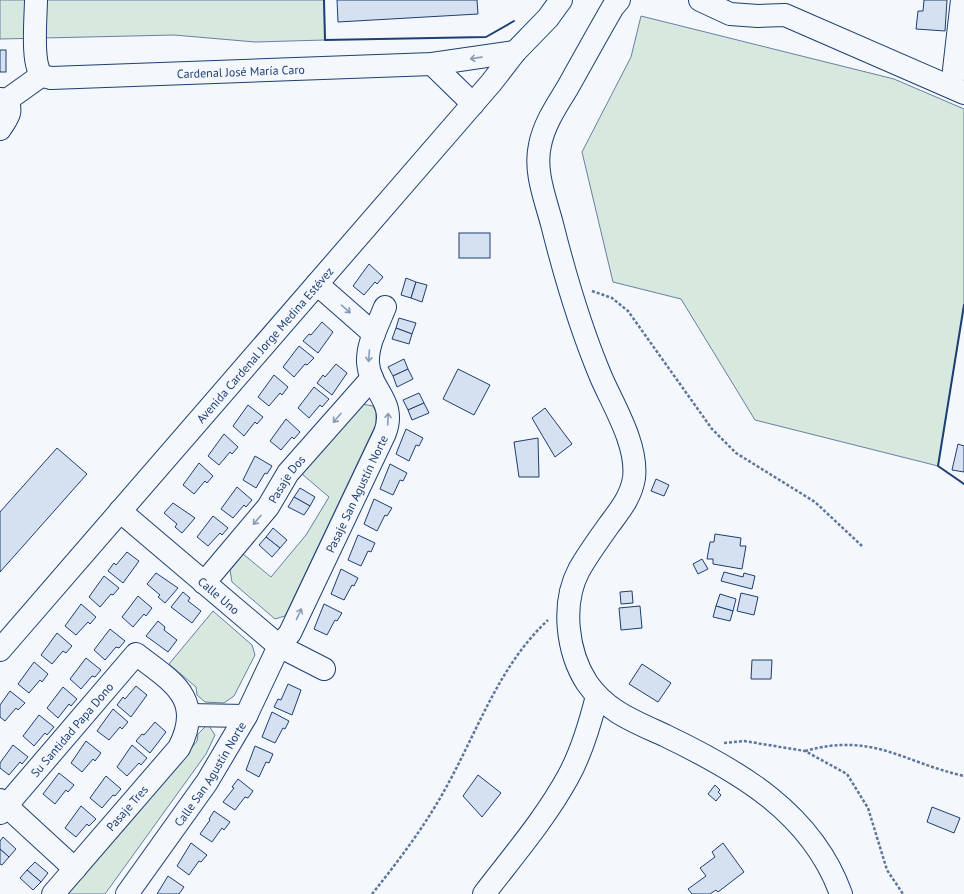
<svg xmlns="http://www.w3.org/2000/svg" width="964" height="894" viewBox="0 0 964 894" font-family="'PT Sans',sans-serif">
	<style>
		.green { fill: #d7e8df; stroke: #687fa3 }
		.building { fill: #d5e0f0; stroke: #1d3f73 }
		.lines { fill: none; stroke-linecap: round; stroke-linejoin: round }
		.minor-casing { stroke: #1d3f73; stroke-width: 24 }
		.path { stroke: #5e769c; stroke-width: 2.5; stroke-dasharray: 3 2; stroke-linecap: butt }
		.minor { stroke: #f4f7fb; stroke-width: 22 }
		.wall { stroke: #1d3f73; stroke-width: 2 }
		.oneway { stroke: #889bb7 }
		.labels { text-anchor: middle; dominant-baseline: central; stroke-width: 3; stroke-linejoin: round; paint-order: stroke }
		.street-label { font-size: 12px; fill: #1d3f73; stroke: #f4f7fb }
	</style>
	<rect width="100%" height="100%" fill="#f4f7fb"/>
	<g class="green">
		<path d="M0,0H324L325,40L255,42L174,35L0,39Z"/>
		<path d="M641,16L894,79L964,109V305L938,466L755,420L681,299L613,282L582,152L631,57Z"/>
		<path d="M362,404L373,406L376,412V424L285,616L275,619L232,582L230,570L243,554L271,577L306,535L329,497L302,474Z"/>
		<path d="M213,611L252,645L255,655L234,696L224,703L205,702L197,695L196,687L169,664Z"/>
		<path d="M206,726H209L215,735L206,754L105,894H67L127,826L197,741L198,734Z"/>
	</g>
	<g class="building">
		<path d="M337,0H477L478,14L338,22Z"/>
		<path d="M924,0H947L945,31L916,29L918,11H923Z"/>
		<rect x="0" y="50" width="6" height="22"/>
		<rect x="459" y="233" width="31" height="25"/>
		<path d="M369,264L383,277L377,284L375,282L364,295L353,286Z"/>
		<path d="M406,278L416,282L411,298L401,295Z"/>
		<path d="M416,282L427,285L422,302L411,298Z"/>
		<path d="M399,318L416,323L412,334L396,328Z"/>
		<path d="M322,322L333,332L318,353L303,341L309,334L311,335Z"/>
		<path d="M396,328L412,334L409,344L392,339Z"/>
		<path d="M299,346L314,358L307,365L305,364L294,377L283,367Z"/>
		<path d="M404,359L408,369L393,376L388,367Z"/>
		<path d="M336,364L347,373L332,395L317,383L323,375L325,377Z"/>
		<path d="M408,369L413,379L397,387L393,376Z"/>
		<path d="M458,369L490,385L474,415L443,399Z"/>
		<path d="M274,375L288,387L282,395L280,393L269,406L258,397Z"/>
		<path d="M314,387L329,399L322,407L320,405L309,418L298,408Z"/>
		<path d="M419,393L424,403L408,410L403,400Z"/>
		<path d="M424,403L429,413L412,420L408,410Z"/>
		<path d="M248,405L263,417L257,424L255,422L244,436L233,426Z"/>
		<path d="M545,408L572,444L555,457L532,418Z"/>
		<path d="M286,419L300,432L294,439L292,437L281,450L270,441Z"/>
		<path d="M406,429L423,438L419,446L416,445L409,461L396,454Z"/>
		<path d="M224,434L238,447L232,454L230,452L219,465L208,456Z"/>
		<path d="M538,438L539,477H519L514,442Z"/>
		<path d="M958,444L964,446V472L952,470Z"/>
		<path d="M57,448L87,474L0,572V512Z"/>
		<path d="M255,456L272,466L267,474L265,473L256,488L243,480Z"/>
		<path d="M199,463L213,476L207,483L205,481L194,494L183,485Z"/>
		<path d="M390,464L407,473L403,481L400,480L393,495L380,489Z"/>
		<path d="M656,479L669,485L664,496L651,491Z"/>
		<path d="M237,487L252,500L246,507L244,505L233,518L221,509Z"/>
		<path d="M300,488L315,497L310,506L294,497Z"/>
		<path d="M294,497L310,506L304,515L288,507Z"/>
		<path d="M374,499L392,508L387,516L385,515L377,531L364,524Z"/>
		<path d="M173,503L195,518L182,533L175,527L177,524L164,513Z"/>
		<path d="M213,516L228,528L222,535L220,533L208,546L197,537Z"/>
		<path d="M273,528L287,540L280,548L266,537Z"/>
		<path d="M715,534L741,538L740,546H746L742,569L713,564V559H707L710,542H714Z"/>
		<path d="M358,535L375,543L371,552L368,551L361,566L348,560Z"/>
		<path d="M266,537L280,548L272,557L259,545Z"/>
		<path d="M127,552L139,561L123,583L108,571L114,563L116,565Z"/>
		<path d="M702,559L708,569L698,574L693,564Z"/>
		<path d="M341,569L358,578L354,586L352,585L344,600L331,594Z"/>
		<path d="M724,572L743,577L744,573L755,576L752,589L721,581Z"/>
		<path d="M156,573L178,588L165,603L158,597L160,595L147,584Z"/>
		<path d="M104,576L119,588L113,595L111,594L100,607L89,597Z"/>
		<path d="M632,591L633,603L621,604L620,592Z"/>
		<path d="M183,592L190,598L188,601L201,611L192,623L171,607Z"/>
		<path d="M741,593L758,597L754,615L737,611Z"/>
		<path d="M720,594L736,599L733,611L716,606Z"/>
		<path d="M138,596L152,608L146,616L144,614L133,627L122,617Z"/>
		<path d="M81,604L96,617L90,624L88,622L76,635L65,626Z"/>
		<path d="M324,604L342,613L337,621L335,620L327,635L314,629Z"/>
		<path d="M640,606L642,628L621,630L619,608Z"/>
		<path d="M716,606L733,611L730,621L713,617Z"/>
		<path d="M158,621L165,627L164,630L177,640L168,652L146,636Z"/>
		<path d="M110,629L125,641L119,648L116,647L105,660L94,650Z"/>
		<path d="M57,633L72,646L66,653L63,651L52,664L41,655Z"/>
		<path d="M86,658L101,670L95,677L92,676L81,689L70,679Z"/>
		<path d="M752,660H772L771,679H751Z"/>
		<path d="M34,662L48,674L42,682L40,680L29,693L18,684Z"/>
		<path d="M642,664L671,683L658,702L629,684Z"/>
		<path d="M288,684L301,690L292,715L274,707L278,699L281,700Z"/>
		<path d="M136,686L147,695L131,717L117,705L123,697L125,699Z"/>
		<path d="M63,687L77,699L71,706L69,704L58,718L47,708Z"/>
		<path d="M10,691L25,703L18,710L16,708L5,721L0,717V705Z"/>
		<path d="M113,709L128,722L122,729L120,727L109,740L97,731Z"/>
		<path d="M272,712L289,721L285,729L283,728L275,743L262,737Z"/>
		<path d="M39,715L54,727L47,735L45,733L34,746L23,736Z"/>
		<path d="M155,722L166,732L150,753L136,741L142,734L144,735Z"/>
		<path d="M86,741L101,753L95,761L93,759L82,772L71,763Z"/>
		<path d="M13,745L28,757L22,764L20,762L9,775L0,768V763Z"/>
		<path d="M132,745L147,758L141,765L139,763L127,776L117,767Z"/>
		<path d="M255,746L273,754L269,763L266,762L259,777L246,770Z"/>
		<path d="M59,773L74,785L68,792L66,790L55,804L43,794Z"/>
		<path d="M478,775L501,793L482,817L463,796Z"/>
		<path d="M106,776L121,789L115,796L113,795L102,808L90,798Z"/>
		<path d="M238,779L253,791L248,798L245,797L235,810L223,802L234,788L232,787Z"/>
		<path d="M715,785L720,790L718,792L721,795L716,801L708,794Z"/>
		<path d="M81,806L96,819L89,826L87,824L76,837L65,828Z"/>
		<path d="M932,807L960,818L954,833L927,822Z"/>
		<path d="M214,811L230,822L224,830L222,828L212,842L200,834L210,820L209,819Z"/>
		<path d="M3,837L16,849L9,857L0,849V841Z"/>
		<path d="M191,843L207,855L201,862L199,861L189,875L177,866Z"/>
		<path d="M723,843L744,872L718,892L716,890L710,894H692L688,889L706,876L700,868L715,857L712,852Z"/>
		<path d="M0,849L9,857L2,865L0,864Z"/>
		<path d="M35,862L48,873L41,882L27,870Z"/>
		<path d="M27,870L41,882L33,890L20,878Z"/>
		<path d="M168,876L184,887L179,894H157Z"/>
	</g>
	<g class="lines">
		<g class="minor-casing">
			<g id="minor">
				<path id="s1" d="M36,0C36,14 31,67 42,75C44,77 48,77 51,78L432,64L515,52"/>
				<path d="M619,0L613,7C598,33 583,60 568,87C557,105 544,124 540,145C534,171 545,198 552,224C565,276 580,327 601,377C614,407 638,445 634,478C631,497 620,510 609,525C599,539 588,554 579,570C561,604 567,652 587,683C607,712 636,722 666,736C739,771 812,813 841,894"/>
				<path d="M700,0L730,14L758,16L785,15L964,93"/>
				<path d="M432,64L473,104"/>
				<path d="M952,87L962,0"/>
				<path d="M0,99L7,100C13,113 7,118 0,129"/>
				<path d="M7,100L42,75"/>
				<path d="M317,284L374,334"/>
				<path id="s2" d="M120,511L279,646L324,669"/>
				<path id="s3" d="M204,583L268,507L288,473L372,378"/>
				<path id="s4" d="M0,650L491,83L515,52L548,18L561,0"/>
				<path d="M188,715L246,716"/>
				<path d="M0,800L75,869"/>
				<path id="s5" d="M0,813L136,654C171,681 205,698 179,748L53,894"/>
				<path id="s6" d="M127,894L207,782L246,716L279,646L290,633L385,433C397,401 370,391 368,363C367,344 378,325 385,307"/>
				<path d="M484,894C513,856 545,819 568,777C582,752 590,724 597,696"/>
			</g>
		</g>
		<g class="path">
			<path d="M592,291L612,298L628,311L712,429L736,453L815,502L862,546"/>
			<path d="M724,743L744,741L805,751L847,774L868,808L887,870L903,894"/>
			<path d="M805,751C873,732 902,762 964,776"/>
			<path d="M372,894C400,859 428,822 449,782C480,725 500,665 548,620"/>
		</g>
		<use href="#minor" class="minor"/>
		<g class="wall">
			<path d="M324,0L325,40L486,37L514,21"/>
			<path d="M964,305L938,466L964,484"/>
		</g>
	</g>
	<defs><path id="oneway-shaft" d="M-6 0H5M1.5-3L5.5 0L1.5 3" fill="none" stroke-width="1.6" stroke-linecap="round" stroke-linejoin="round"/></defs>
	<g class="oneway">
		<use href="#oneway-shaft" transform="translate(476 58) rotate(172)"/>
		<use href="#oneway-shaft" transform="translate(346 309) rotate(41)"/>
		<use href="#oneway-shaft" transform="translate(369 356) rotate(94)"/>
		<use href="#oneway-shaft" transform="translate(337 418) rotate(131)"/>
		<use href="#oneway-shaft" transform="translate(388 419) rotate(-87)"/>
		<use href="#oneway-shaft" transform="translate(257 520) rotate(130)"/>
		<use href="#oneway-shaft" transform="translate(299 614) rotate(-65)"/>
	</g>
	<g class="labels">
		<g class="street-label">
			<text stroke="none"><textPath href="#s1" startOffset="276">Cardenal José María Caro</textPath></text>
			<text stroke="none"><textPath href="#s4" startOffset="404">Avenida Cardenal Jorge Medina Estévez</textPath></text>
			<text stroke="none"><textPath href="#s3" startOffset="133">Pasaje Dos</textPath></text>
			<text stroke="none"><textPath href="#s6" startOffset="463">Pasaje San Agustín Norte</textPath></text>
			<text stroke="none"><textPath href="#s2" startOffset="130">Calle Uno</textPath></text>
			<text stroke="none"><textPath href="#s5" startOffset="110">Su Santidad Papa Dono</textPath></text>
			<text stroke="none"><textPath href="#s6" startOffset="146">Calle San Agustín Norte</textPath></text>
			<text transform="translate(127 808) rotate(-49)">Pasaje Tres</text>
		</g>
	</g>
</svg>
